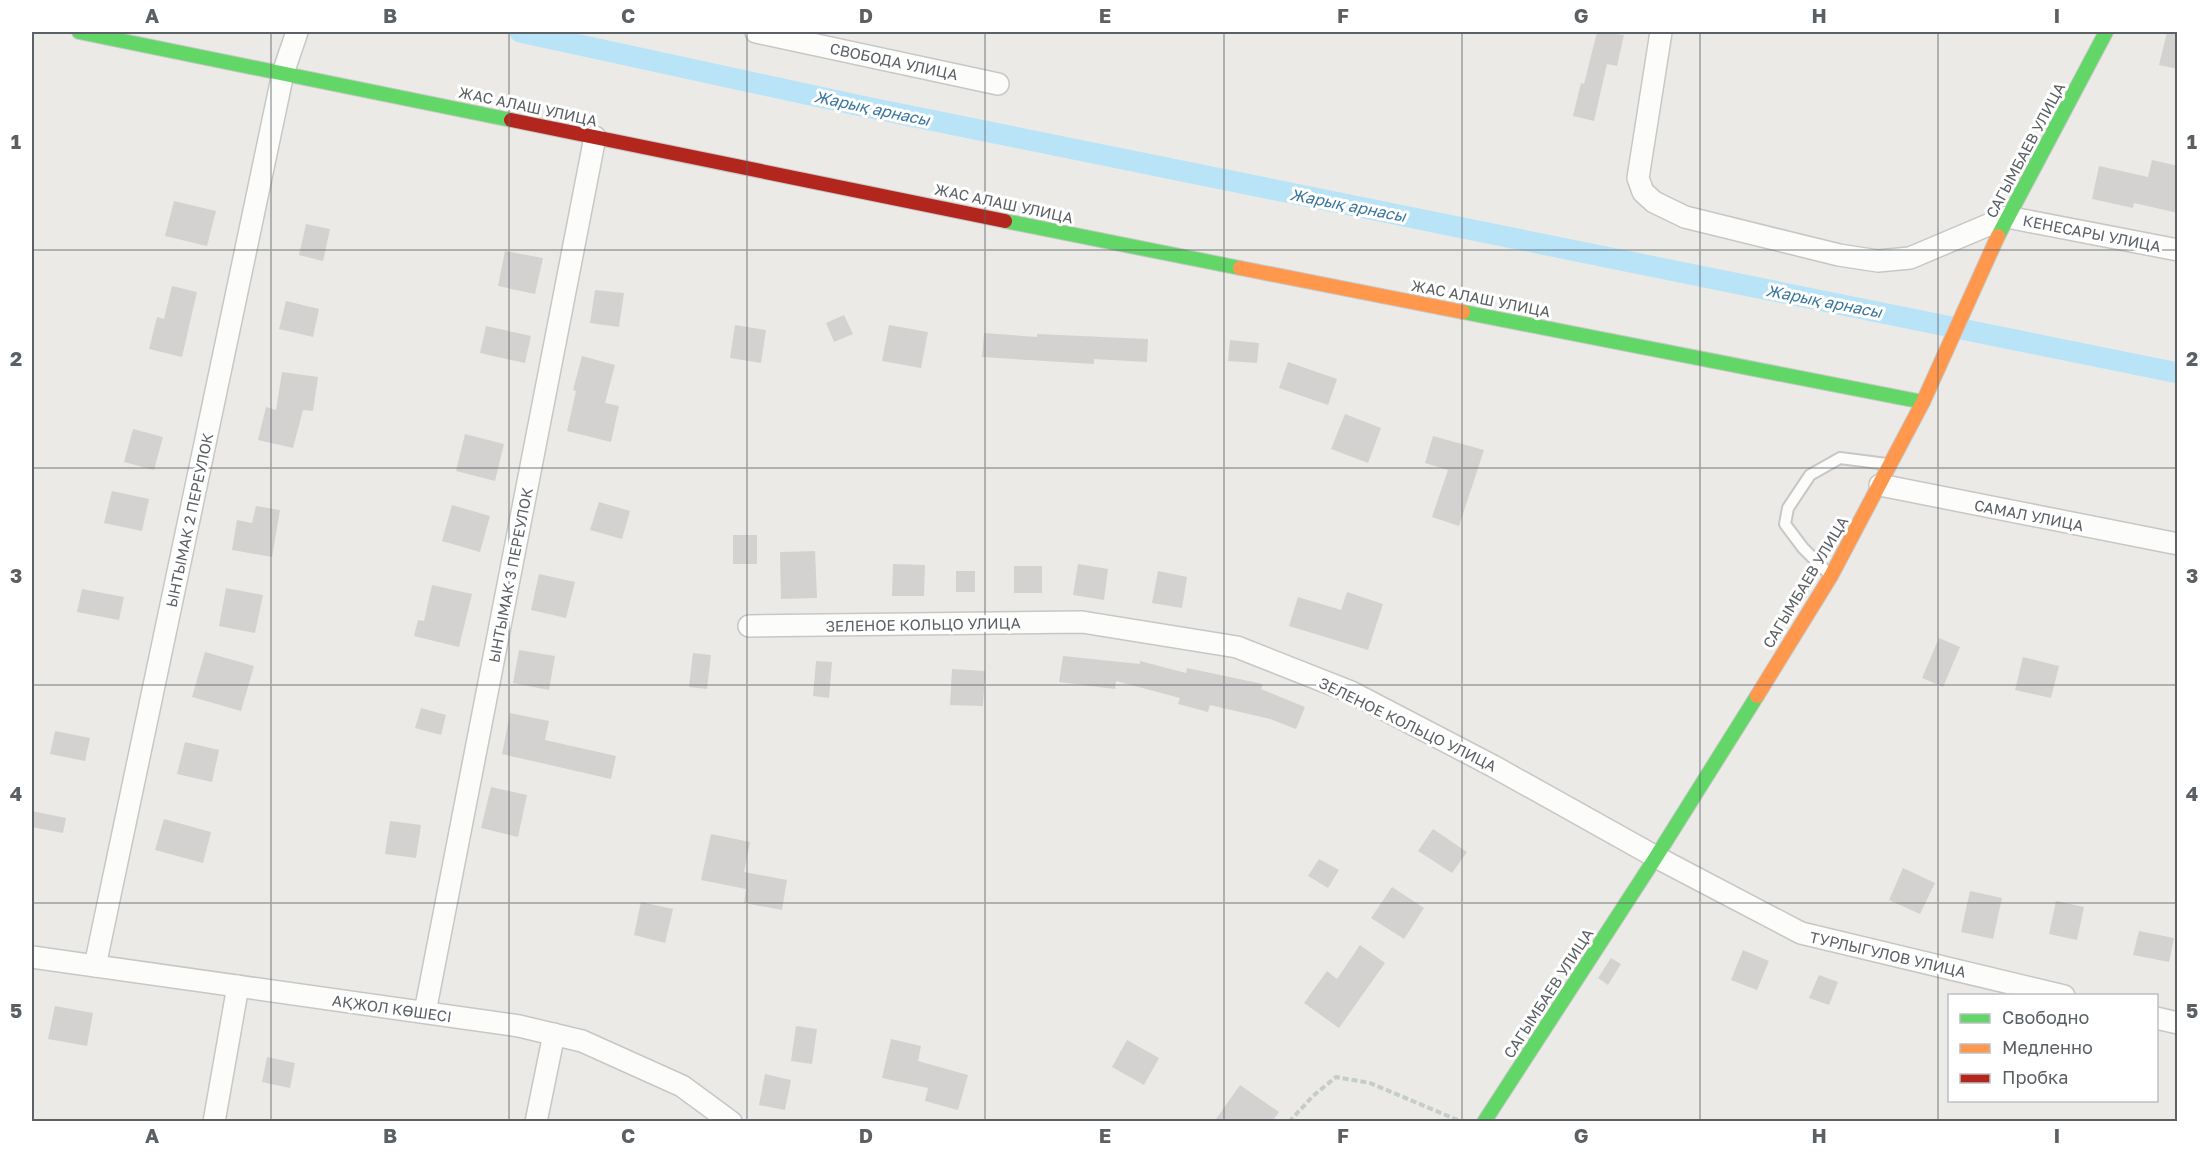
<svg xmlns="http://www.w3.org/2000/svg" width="2209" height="1153" viewBox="0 0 2209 1153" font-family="'Golos Text',sans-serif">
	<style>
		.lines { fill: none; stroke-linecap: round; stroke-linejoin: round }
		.canal { stroke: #b9e4f8; stroke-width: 21 }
		.building { fill: #d3d2d0 }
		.lane-casing { stroke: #c7c7c7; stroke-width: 14 }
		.street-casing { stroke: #c7c7c7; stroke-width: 24 }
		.fast-casing { stroke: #c8c8c8; stroke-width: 16 }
		.slow-casing { stroke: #c8c8c8; stroke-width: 16 }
		.jam-casing { stroke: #c8c8c8; stroke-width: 16 }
		.path { stroke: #c6ccc8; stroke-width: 4; stroke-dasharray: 6 3; stroke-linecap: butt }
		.lane { stroke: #fcfcfb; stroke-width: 10 }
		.street { stroke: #fcfcfb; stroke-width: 21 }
		.fast { stroke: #63d668; stroke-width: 14 }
		.slow { stroke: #ff974d; stroke-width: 14 }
		.jam { stroke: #b3261e; stroke-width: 14 }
		.grid { fill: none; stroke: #5b6064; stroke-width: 1.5; stroke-opacity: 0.55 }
		.labels { text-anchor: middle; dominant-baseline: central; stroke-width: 6; stroke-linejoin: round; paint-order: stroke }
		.street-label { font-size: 15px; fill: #5b6064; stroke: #fff }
		.water-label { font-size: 16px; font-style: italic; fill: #3a77a0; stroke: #fff }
		.neatline { fill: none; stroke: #5b6064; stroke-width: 2 }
		.grid-label { font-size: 20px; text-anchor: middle; font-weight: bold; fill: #5b6064 }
	</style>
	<rect width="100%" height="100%" fill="#ebeae6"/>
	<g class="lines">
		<path class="canal" d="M520,32L866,107L2178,373"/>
	</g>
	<g class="building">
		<path d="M1597,32L1624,35L1617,66L1607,64L1594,121L1573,116L1581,83L1584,84Z"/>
		<path d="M2167,32H2178V69L2159,65Z"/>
		<path d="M2152,160L2178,166V213L2134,203L2133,208L2092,199L2099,166L2148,177Z"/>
		<path d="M174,201L216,211L207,246L165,236Z"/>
		<path d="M306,224L330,229L323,261L299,255Z"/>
		<path d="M505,251L543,258L535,294L498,286Z"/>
		<path d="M172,286L197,292L182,357L149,349L157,317L164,319Z"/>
		<path d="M595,290L624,293L619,327L590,323Z"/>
		<path d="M286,301L319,309L313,337L279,329Z"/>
		<path d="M844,315L853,334L834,342L826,323Z"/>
		<path d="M735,325L766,330L761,363L730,358Z"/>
		<path d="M889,325L928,332L921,368L882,361Z"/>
		<path d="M486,326L531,336L525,363L480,353Z"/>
		<path d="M984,333L1037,337V334L1148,339L1147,362L1094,359V364L982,357Z"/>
		<path d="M1230,340L1259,343L1257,363L1228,361Z"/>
		<path d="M582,356L615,365L605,403L619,406L611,442L567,431L576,391L573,390Z"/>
		<path d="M1288,362L1337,379L1328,405L1279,388Z"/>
		<path d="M282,372L318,377L313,411L303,410L293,448L258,440L266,407L276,410Z"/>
		<path d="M1345,414L1381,428L1368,463L1331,449Z"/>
		<path d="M133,429L163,437L154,470L124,462Z"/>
		<path d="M465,434L504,444L495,481L456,471Z"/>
		<path d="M1433,436L1484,450L1459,526L1432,517L1448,470L1425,463Z"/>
		<path d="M112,491L149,499L142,531L104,523Z"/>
		<path d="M599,502L630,511L622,539L590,530Z"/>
		<path d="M452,505L490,516L480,552L442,541Z"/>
		<path d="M256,506L280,510L272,557L232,550L237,520L252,523Z"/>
		<rect x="733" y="535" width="24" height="29"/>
		<path d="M815,551L817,598L781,599L780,552Z"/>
		<path d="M893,564L925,565L924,596H892Z"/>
		<path d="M1078,564L1108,569L1104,600L1073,595Z"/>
		<rect x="1014" y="566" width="28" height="27"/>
		<rect x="956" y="571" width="19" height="21"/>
		<path d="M1158,571L1187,577L1182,608L1152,603Z"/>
		<path d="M539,574L575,582L566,618L531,610Z"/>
		<path d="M432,585L472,594L459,647L414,636L418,620L424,621Z"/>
		<path d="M226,588L263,595L255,633L219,626Z"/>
		<path d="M82,589L124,597L119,620L77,612Z"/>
		<path d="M1347,592L1383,604L1368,650L1289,626L1298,597L1341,610Z"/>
		<path d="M1939,638L1960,647L1943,687L1922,678Z"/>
		<path d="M519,650L555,656L549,690L513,683Z"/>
		<path d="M205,652L254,666L241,711L192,697Z"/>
		<path d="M693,653L711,655L707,689L689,687Z"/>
		<path d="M1063,656L1140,664V661L1186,673L1187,668L1263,684L1261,689L1305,707L1296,729L1270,719L1210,705L1208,712L1178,704L1180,698L1116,681L1115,689L1059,682Z"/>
		<path d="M2023,657L2059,666L2051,698L2015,690Z"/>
		<path d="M816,661L832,662L829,698L813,696Z"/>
		<path d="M952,669L985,671L983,706L950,705Z"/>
		<path d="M421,708L446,715L441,735L415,728Z"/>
		<path d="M510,713L549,721L545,740L616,756L611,779L502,754Z"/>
		<path d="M55,731L90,738L85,761L50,754Z"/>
		<path d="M185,742L219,750L212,782L177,774Z"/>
		<path d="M491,787L527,795L518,837L481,828Z"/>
		<path d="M32,811L66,818L63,833L32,827Z"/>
		<path d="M164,819L211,832L203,863L155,850Z"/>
		<path d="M390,821L421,825L416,858L385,854Z"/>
		<path d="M1433,829L1467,852L1452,873L1418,851Z"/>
		<path d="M711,834L750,842L744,872L787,880L782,910L744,903L746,889L701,880Z"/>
		<path d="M1319,859L1339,870L1328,888L1308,876Z"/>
		<path d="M1903,868L1935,883L1920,914L1889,900Z"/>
		<path d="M1392,887L1424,908L1404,939L1371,918Z"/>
		<path d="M1970,891L2002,898L1993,939L1961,932Z"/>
		<path d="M2056,901L2084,907L2077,940L2049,934Z"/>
		<path d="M641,902L673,909L665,943L634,935Z"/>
		<path d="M2139,931L2174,938L2169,962L2133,955Z"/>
		<path d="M1360,945L1385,963L1339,1028L1304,1003L1327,971L1337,979Z"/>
		<path d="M1743,950L1769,961L1757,990L1731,980Z"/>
		<path d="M1611,958L1621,964L1608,985L1598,978Z"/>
		<path d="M1819,975L1838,982L1829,1005L1809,998Z"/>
		<path d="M55,1006L93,1013L87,1046L48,1039Z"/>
		<path d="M796,1026L817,1029L812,1064L791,1061Z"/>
		<path d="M891,1039L921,1046L918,1061L968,1075L958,1110L925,1101L928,1088L882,1078Z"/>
		<path d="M1127,1040L1159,1058L1144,1085L1112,1067Z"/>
		<path d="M267,1057L295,1063L290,1088L262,1082Z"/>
		<path d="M765,1074L791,1080L785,1110L759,1105Z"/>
		<path d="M1240,1085L1279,1112L1272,1122H1214Z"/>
	</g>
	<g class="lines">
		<g class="lane-casing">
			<path id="lane" d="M1828,573L1803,548L1785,524L1788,508L1810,475L1840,458L1887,464"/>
		</g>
		<g class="street-casing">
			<g id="street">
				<path d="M756,32L998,84"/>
				<path d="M1661,32L1638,178L1643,192L1654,202L1685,217L1839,255L1878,261L1910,258L2007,217L2178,250"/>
				<path d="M1880,485L2178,544"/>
				<path d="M749,626L1082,622L1237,647L1351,692L1493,766L1656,857L1801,933L2064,996"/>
				<path d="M32,957L519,1026L582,1041L682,1086L731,1122"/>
				<path d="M95,966L283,73L297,32"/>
				<path d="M425,1012L595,137"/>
				<path d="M2156,1018L2178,1023"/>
				<path d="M214,1122L238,986"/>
				<path d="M536,1122L554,1034"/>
			</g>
		</g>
		<g class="fast-casing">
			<g id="fast">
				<path d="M79,32L511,120"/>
				<path d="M1005,221L1240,268"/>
				<path d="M1998,236L2106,32"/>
				<path d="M1463,312L1923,402"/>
				<path d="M1484,1122L1656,857L1757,696"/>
			</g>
		</g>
		<g class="slow-casing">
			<g id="slow">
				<path d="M1240,268L1463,312"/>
				<path d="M1757,696L1831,576L1923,402L1998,236"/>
			</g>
		</g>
		<g class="jam-casing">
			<path id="jam" d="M511,120L1005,221"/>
		</g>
		<path class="path" d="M1289,1122L1313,1096L1336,1077L1370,1083L1460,1121"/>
		<use href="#lane" class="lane"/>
		<use href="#street" class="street"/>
		<use href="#fast" class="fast"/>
		<use href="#slow" class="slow"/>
		<use href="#jam" class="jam"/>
	</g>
	<path class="grid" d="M271,32V1122M509,32V1122M747,32V1122M985,32V1122M1224,32V1122M1462,32V1122M1700,32V1122M1938,32V1122M32,250H2178M32,468H2178M32,685H2178M32,903H2178"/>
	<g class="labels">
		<g class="street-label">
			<text transform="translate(894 61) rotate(12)">СВОБОДА УЛИЦА</text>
			<text transform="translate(528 106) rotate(12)">ЖАС АЛАШ УЛИЦА</text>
			<text transform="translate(2025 150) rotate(-62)">САГЫМБАЕВ УЛИЦА</text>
			<text transform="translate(1004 203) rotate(12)">ЖАС АЛАШ УЛИЦА</text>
			<text transform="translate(2092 233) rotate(11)">КЕНЕСАРЫ УЛИЦА</text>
			<text transform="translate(1481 298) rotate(11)">ЖАС АЛАШ УЛИЦА</text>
			<text transform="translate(2029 515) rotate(11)">САМАЛ УЛИЦА</text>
			<text transform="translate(189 520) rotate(-78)">ЫНТЫМАК 2 ПЕРЕУЛОК</text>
			<text transform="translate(510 575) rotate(-79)">ЫНТЫМАК 3 ПЕРЕУЛОК</text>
			<text transform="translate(1805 582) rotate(-59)">САГЫМБАЕВ УЛИЦА</text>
			<text transform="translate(923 624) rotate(-1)">ЗЕЛЕНОЕ КОЛЬЦО УЛИЦА</text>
			<text transform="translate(1408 724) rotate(26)">ЗЕЛЕНОЕ КОЛЬЦО УЛИЦА</text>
			<text transform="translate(1888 954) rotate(13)">ТУРЛЫГУЛОВ УЛИЦА</text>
			<text transform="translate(1548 993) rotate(-57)">САГЫМБАЕВ УЛИЦА</text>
			<text transform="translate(392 1008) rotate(8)">АҚЖОЛ КӨШЕСІ</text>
		</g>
		<g class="water-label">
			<text transform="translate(872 108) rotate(12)">Жарық арнасы</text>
			<text transform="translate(1348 205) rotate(11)">Жарық арнасы</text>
			<text transform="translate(1824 301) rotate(11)">Жарық арнасы</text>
		</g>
	</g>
	<rect width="2209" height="1153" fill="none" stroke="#ffffff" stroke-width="66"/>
	<rect x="1948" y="994" width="210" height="108" fill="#ffffff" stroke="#bdbfc1" stroke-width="1.5"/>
	<rect x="1960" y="1014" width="30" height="9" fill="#63d668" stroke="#bdbfc1" stroke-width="1.5"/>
	<text x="2002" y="1024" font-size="18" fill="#5b6064">Свободно</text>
	<rect x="1960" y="1044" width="30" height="9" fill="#ff974d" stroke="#bdbfc1" stroke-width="1.5"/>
	<text x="2002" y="1054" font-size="18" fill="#5b6064">Медленно</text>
	<rect x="1960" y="1074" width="30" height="9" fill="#b3261e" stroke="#bdbfc1" stroke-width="1.5"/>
	<text x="2002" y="1084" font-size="18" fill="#5b6064">Пробка</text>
	<rect x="33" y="33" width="2143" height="1087" class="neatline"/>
	<g class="grid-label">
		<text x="152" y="23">A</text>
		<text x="390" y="23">B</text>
		<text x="628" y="23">C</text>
		<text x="866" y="23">D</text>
		<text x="1105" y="23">E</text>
		<text x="1343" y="23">F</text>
		<text x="1581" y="23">G</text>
		<text x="1819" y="23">H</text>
		<text x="2057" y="23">I</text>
		<text x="16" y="149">1</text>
		<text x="2192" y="149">1</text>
		<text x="16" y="366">2</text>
		<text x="2192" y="366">2</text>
		<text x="16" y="583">3</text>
		<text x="2192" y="583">3</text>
		<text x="16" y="801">4</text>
		<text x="2192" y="801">4</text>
		<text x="16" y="1018">5</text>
		<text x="2192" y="1018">5</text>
		<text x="152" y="1143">A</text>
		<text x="390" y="1143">B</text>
		<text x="628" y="1143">C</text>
		<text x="866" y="1143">D</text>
		<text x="1105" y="1143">E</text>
		<text x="1343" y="1143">F</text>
		<text x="1581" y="1143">G</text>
		<text x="1819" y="1143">H</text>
		<text x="2057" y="1143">I</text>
	</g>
</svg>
